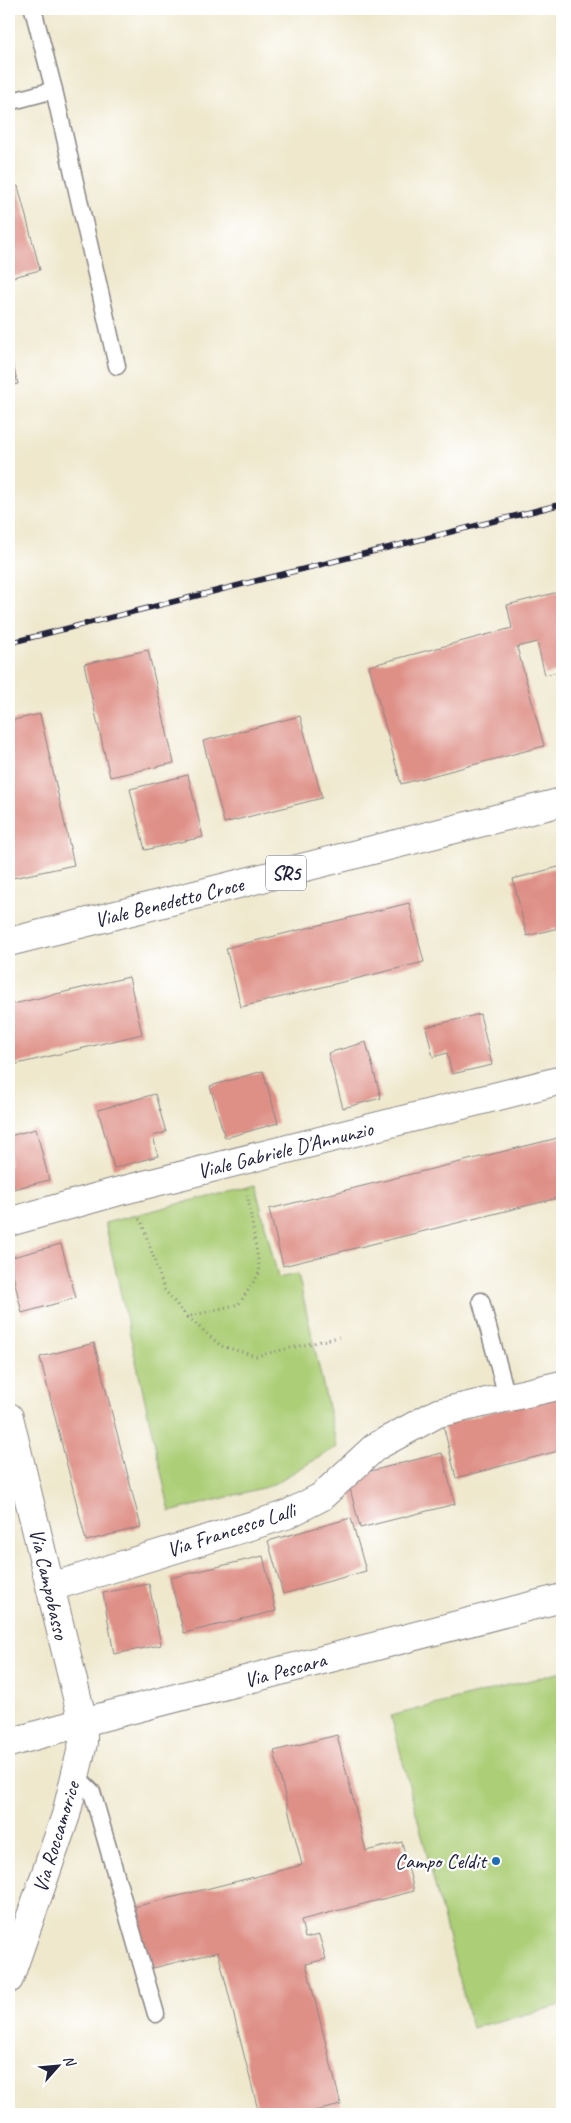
<svg xmlns="http://www.w3.org/2000/svg" width="571" height="2123" viewBox="0 0 571 2123" font-family="Caveat,sans-serif">
	<style>
		.green { fill: #acce76; stroke: #677858 }
		.building { fill: #de8f86 }
		.lines { fill: none; stroke-linecap: round; stroke-linejoin: round }
		.lane-casing { stroke: #888584; stroke-width: 19 }
		.street-casing { stroke: #888584; stroke-width: 30 }
		.secondary-casing { stroke: #888584; stroke-width: 30 }
		.primary-casing { stroke: #888584; stroke-width: 30 }
		.path { stroke: #888584; stroke-width: 3; stroke-dasharray: 1 4; stroke-linecap: butt }
		.lane { stroke: #fff; stroke-width: 16 }
		.street { stroke: #fff; stroke-width: 28 }
		.secondary { stroke: #fff; stroke-width: 28 }
		.primary { stroke: #fff; stroke-width: 28 }
		.rail-casing { stroke: #22223b; stroke-width: 5.5 }
		.rail { stroke: #fff; stroke-width: 4; stroke-dasharray: 11; stroke-linecap: butt }
		.poi-dot { fill: #1f6fb2; stroke: #fff; stroke-width: 2 }
		.labels { text-anchor: middle; dominant-baseline: central; stroke-width: 4.5; stroke-linejoin: round; paint-order: stroke }
		.shield { fill: #fff; stroke: #646476; stroke-width: 1 }
		.shield-label { font-size: 20px; font-weight: bold; fill: #22223b }
		.street-label { font-size: 21px; fill: #22223b; stroke: #fff }
		.poi-label { font-size: 21px; fill: #22223b; stroke: #fff; text-anchor: end }
	</style>
	<rect width="100%" height="100%" fill="#fff"/>
	<filter id="ink" filterUnits="userSpaceOnUse"><feTurbulence type="fractalNoise" baseFrequency=".02" numOctaves="2"/><feDisplacementMap in="SourceGraphic" scale="10" xChannelSelector="R" yChannelSelector="G"/><feConvolveMatrix kernelMatrix="1 2 1 2 8 2 1 2 1" color-interpolation-filters="sRGB"/></filter>
	<filter id="wash" filterUnits="userSpaceOnUse"><feTurbulence type="fractalNoise" baseFrequency=".0096" numOctaves="4" result="noise"/><feDisplacementMap in="SourceGraphic" scale="20" xChannelSelector="R" yChannelSelector="G"/><feGaussianBlur stdDeviation="1.12" result="paint"/><feColorMatrix in="noise" values="0 0 0 0 0 0 0 0 0 0 0 0 0 0 0 0 0 1.4 0 .05"/><feComposite in="paint" operator="in"/></filter>
	<g filter="url(#wash)">
		<rect width="100%" height="100%" fill="#efe8cd"/>
		<g class="green">
			<path d="M255,1184L278,1278L298,1274L337,1447L270,1486L170,1512L105,1223Z"/>
			<path d="M562,1672V2005L472,2028L391,1716Z"/>
		</g>
		<g id="blocks">
			<g class="building">
				<path d="M18,186L40,270L9,278V188Z"/>
				<path d="M9,350L18,384L9,386Z"/>
				<path d="M562,591V671L545,675L537,642L517,647L544,746L401,784L369,666L512,628L507,605Z"/>
				<path d="M148,650L174,763L110,777L84,664Z"/>
				<path d="M40,714L74,865L13,878L9,857V721Z"/>
				<path d="M300,716L322,798L224,823L203,741Z"/>
				<path d="M188,775L203,837L145,850L130,789Z"/>
				<path d="M562,866V927L527,936L513,879Z"/>
				<path d="M409,903L424,962L241,1007L226,948Z"/>
				<path d="M129,977L142,1034L9,1066V1005Z"/>
				<path d="M480,1014L492,1065L452,1074L447,1053L433,1057L426,1027Z"/>
				<path d="M366,1042L381,1098L343,1108L328,1053Z"/>
				<path d="M263,1071L278,1123L225,1138L210,1086Z"/>
				<path d="M155,1094L166,1132L153,1136L158,1156L114,1168L98,1110Z"/>
				<path d="M36,1129L49,1180L9,1190V1136Z"/>
				<path d="M562,1137V1197L283,1266L269,1209Z"/>
				<path d="M61,1244L76,1298L22,1313L9,1258Z"/>
				<path d="M94,1343L141,1527L86,1541L40,1357Z"/>
				<path d="M562,1394V1450L456,1478L443,1424Z"/>
				<path d="M442,1453L455,1504L360,1528L347,1477Z"/>
				<path d="M351,1518L366,1571L283,1594L268,1541Z"/>
				<path d="M263,1556L276,1611L184,1633L170,1578Z"/>
				<path d="M149,1584L161,1645L114,1654L103,1593Z"/>
				<path d="M337,1735L366,1851L402,1842L414,1891L301,1920L305,1938L319,1935L326,1959L306,1964L341,2105L302,2114H259L218,1952L145,1970L130,1908L302,1865L274,1751Z"/>
			</g>
		</g>
	</g>
	<g filter="url(#ink)">
		<use href="#blocks" fill-opacity="0" stroke="#888584" stroke-width="1"/>
		<g class="lines">
			<g class="lane-casing">
				<g id="lane">
					<path d="M33,9L54,90L117,366"/>
					<path d="M9,102L54,90"/>
					<path d="M481,1301L507,1397"/>
					<path d="M75,1775L92,1792L156,2014"/>
				</g>
			</g>
			<g class="street-casing">
				<g id="street">
					<path d="M9,1222L116,1192L562,1080"/>
					<path d="M9,1417L83,1722V1743L66,1815L9,1979"/>
					<path d="M51,1587L286,1515L321,1497L375,1447L438,1413L562,1385"/>
				</g>
			</g>
			<g class="secondary-casing">
				<path id="secondary" d="M9,1743L83,1722L562,1598"/>
			</g>
			<g class="primary-casing">
				<path id="primary" d="M9,942L562,802"/>
			</g>
			<g class="path">
				<path d="M139,1219L142,1223L164,1289L187,1317L239,1304L260,1272L247,1192"/>
				<path d="M188,1317L221,1346L256,1356L339,1337"/>
			</g>
			<use href="#lane" class="lane"/>
			<use href="#street" class="street"/>
			<use href="#secondary" class="secondary"/>
			<use href="#primary" class="primary"/>
			<g class="rail-casing">
				<path id="rail" d="M9,643L562,504"/>
			</g>
			<use href="#rail" class="rail"/>
		</g>
	</g>
	<circle class="poi-dot" cx="496" cy="1861" r="5"/>
	<g class="labels">
		<rect class="shield" x="266" y="855.5" width="40" height="35" rx="4"/>
		<g class="shield-label">
			<text x="286" y="873">SR5</text>
		</g>
		<g class="street-label">
			<text transform="translate(169 902) rotate(-14)">Viale Benedetto Croce</text>
			<text transform="translate(285 1150) rotate(-14)">Viale Gabriele D'Annunzio</text>
			<text transform="translate(231 1530) rotate(-18)">Via Francesco Lalli</text>
			<text transform="translate(49 1584) rotate(77)">Via Campobasso</text>
			<text transform="translate(285 1670) rotate(-15)">Via Pescara</text>
			<text transform="translate(56 1837) rotate(-73)">Via Roccamorice</text>
		</g>
		<g class="poi-label">
			<text x="486" y="1861">Campo Celdit</text>
		</g>
	</g>
	<rect width="571" height="2123" fill="none" stroke="#fff" stroke-width="30"/>
	<g transform="translate(58 2066) rotate(63)" stroke="#ffffff" stroke-width="4" paint-order="stroke">
	<path d="M0-4L9 19L0 12L-9 19Z" fill="#22223b"/>
	<text y="-8" font-size="14" font-weight="bold" text-anchor="middle" fill="#22223b">N</text>
	</g>
</svg>
